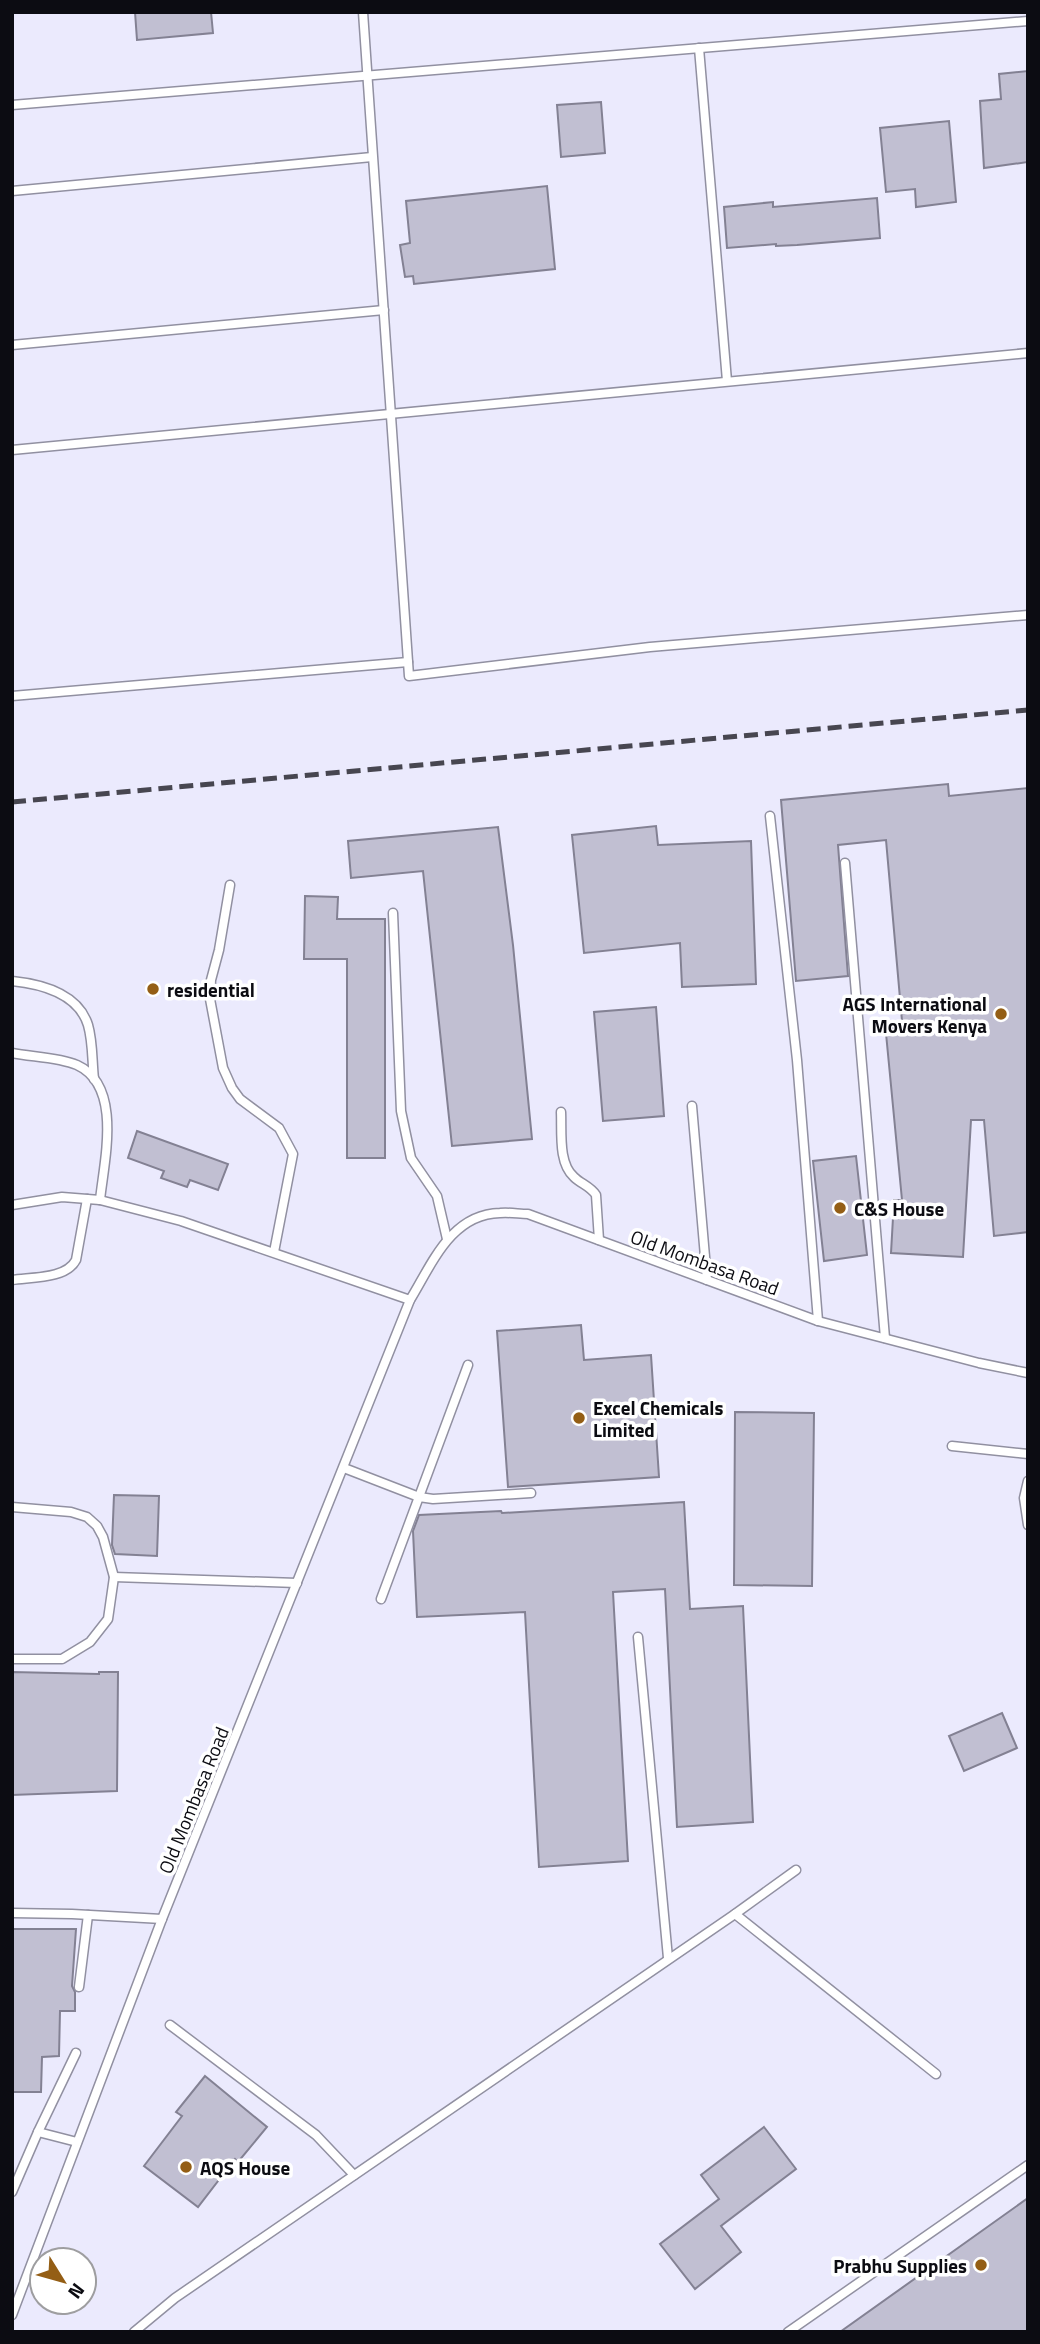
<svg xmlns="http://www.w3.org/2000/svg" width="1040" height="2344" viewBox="0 0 1040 2344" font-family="'Titillium Web',sans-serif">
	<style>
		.building { fill: #c1bfd2; stroke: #838193; stroke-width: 2 }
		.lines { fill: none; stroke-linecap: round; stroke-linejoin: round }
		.lane-casing { stroke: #9190a1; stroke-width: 11 }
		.lane { stroke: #fff; stroke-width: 8 }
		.rail { stroke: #474650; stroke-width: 5; stroke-dasharray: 14 7; stroke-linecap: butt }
		.poi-dot { fill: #945e15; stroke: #fff; stroke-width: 2.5 }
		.labels { text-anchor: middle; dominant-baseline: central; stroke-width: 7; stroke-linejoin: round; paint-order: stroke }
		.poi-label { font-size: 19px; font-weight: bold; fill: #0c0c12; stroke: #fff; text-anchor: start }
		.street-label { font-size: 19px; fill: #0c0c12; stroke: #fff }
	</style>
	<rect width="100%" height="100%" fill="#ebeafd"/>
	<g class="building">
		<path d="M135,12H211L213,33L137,40Z"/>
		<path d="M1028,71V162L984,168L980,101L1001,99L999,74Z"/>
		<path d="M601,102L605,153L561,157L557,105Z"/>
		<path d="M949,121L956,202L916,207L915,189L886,192L880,128Z"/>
		<path d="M547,186L555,269L414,284L413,276L405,277L400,245L410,243L406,201Z"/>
		<path d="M877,198L880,238L797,245L776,246V244L727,248L724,207L773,202V207Z"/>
		<path d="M948,784L949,796L1028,788V1232L994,1236L984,1120H971L963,1257L891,1253L894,1200H902L885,1023L902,1021L886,840L838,845L848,976L796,981L781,800Z"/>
		<path d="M656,826L658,845L751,841L756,984L682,987L680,943L584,953L572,835Z"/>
		<path d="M498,827L513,945L532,1139L452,1146L423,871L351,878L348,841Z"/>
		<path d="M305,896L338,897L337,919H385V1158H347V959H304Z"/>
		<path d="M656,1007L664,1116L603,1121L594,1012Z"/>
		<path d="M137,1131L228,1164L218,1190L190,1180L187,1187L161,1178L164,1171L128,1158Z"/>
		<path d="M856,1156L867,1255L824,1261L813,1161Z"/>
		<path d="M581,1325L584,1360L651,1355L659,1477L508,1487L497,1331Z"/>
		<path d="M735,1412L814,1413L812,1586L734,1585Z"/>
		<path d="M114,1495L159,1496L157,1556L115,1554L112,1545Z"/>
		<path d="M684,1502L690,1609L743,1606L753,1822L677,1827L665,1589L613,1592L628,1861L539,1867L525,1612L417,1617L413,1531L419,1515L501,1511L502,1513Z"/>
		<path d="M12,1672L99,1674V1672H118L117,1791L12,1795Z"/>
		<path d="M1002,1713L1017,1748L964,1771L949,1736Z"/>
		<path d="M12,1929H76L72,1986L75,1992V2011H60L59,2056L42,2057L41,2092H12Z"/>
		<path d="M205,2076L267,2127L238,2162L235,2159L198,2207L144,2166L182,2116L176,2112Z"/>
		<path d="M764,2127L796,2169L721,2226L741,2252L695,2289L660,2244L719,2199L701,2175Z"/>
		<path d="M1028,2198V2332H840Z"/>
	</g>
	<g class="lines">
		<g class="lane-casing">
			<g id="lane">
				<path d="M363,12L409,676L650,647L1028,615"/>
				<path d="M699,48L727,381"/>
				<path d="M12,105L1028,21"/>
				<path d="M12,191L372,157"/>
				<path d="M12,345L384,310"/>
				<path d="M12,450L1028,353"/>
				<path d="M12,696L408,662"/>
				<path d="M770,816L797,1060L818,1321"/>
				<path d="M845,863L885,1338"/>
				<path d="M230,885L219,950L211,980L210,999L223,1068L232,1088L240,1099L279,1128L293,1154L274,1252"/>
				<path d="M393,913L401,1111L411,1158L437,1196L447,1239"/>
				<path d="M12,981C41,984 78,993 88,1025C93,1042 92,1062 94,1079"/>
				<path d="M12,1053C32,1057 58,1057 77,1065C123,1086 104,1161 100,1200"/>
				<path d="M692,1106L707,1280"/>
				<path d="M561,1112C562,1132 558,1163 574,1177C581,1184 590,1186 596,1195L599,1240"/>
				<path d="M12,1205L62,1197L100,1200L181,1221L410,1300"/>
				<path d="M12,1280C32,1277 66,1279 76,1260L87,1199"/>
				<path d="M952,1446L1028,1454"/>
				<path d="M344,1468L419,1497L433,1499L531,1493"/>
				<path d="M1028,1481L1024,1498L1028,1525"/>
				<path d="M12,1507L71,1512L87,1517L97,1526L103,1537L114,1577L108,1619L90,1642L62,1659H12"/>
				<path d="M114,1577L297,1583"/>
				<path d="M381,1599L468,1365"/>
				<path d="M638,1637L668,1958"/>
				<path d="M12,1913L72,1914L162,1919"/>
				<path d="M735,1914L936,2074"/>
				<path d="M79,1987L88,1915"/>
				<path d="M170,2025L316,2135L354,2175"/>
				<path d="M38,2132L77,2142"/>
				<path d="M12,2192L38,2132L76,2053"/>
				<path d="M12,2315L162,1919L410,1300C432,1264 451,1214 500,1213C510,1212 519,1214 528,1214L818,1321L979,1363L1028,1373"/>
				<path d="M134,2332L175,2298L735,1914L796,1870"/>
				<path d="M788,2332L1028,2165"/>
			</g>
		</g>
		<use href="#lane" class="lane"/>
		<path class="rail" d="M12,802L1028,710"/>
	</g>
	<g class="poi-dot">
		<circle cx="153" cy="989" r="7"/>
		<circle cx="1001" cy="1014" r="7"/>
		<circle cx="840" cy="1208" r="7"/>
		<circle cx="579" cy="1418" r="7"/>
		<circle cx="186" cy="2167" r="7"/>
		<circle cx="981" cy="2265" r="7"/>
	</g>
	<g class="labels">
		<g class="poi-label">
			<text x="167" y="989">residential</text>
			<text x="987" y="1003" text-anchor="end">AGS International<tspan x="987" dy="22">Movers Kenya</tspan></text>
			<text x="854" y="1208">C&amp;S House</text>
			<text x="593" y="1407">Excel Chemicals<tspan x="593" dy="22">Limited</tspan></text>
			<text x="200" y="2167">AQS House</text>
			<text x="967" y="2265" text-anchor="end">Prabhu Supplies</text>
		</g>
		<g class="street-label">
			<text transform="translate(705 1262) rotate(20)">Old Mombasa Road</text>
			<text transform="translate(193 1800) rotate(-68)">Old Mombasa Road</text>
		</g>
	</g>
	<rect width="1040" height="2344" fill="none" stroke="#0c0c12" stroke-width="28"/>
	<g transform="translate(63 2281) rotate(127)"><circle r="33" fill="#ffffff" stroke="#9e9ea0" stroke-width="2"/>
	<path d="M0-5L12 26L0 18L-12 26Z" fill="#945e15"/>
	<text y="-10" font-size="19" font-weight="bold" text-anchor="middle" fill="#0c0c12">N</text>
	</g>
</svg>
